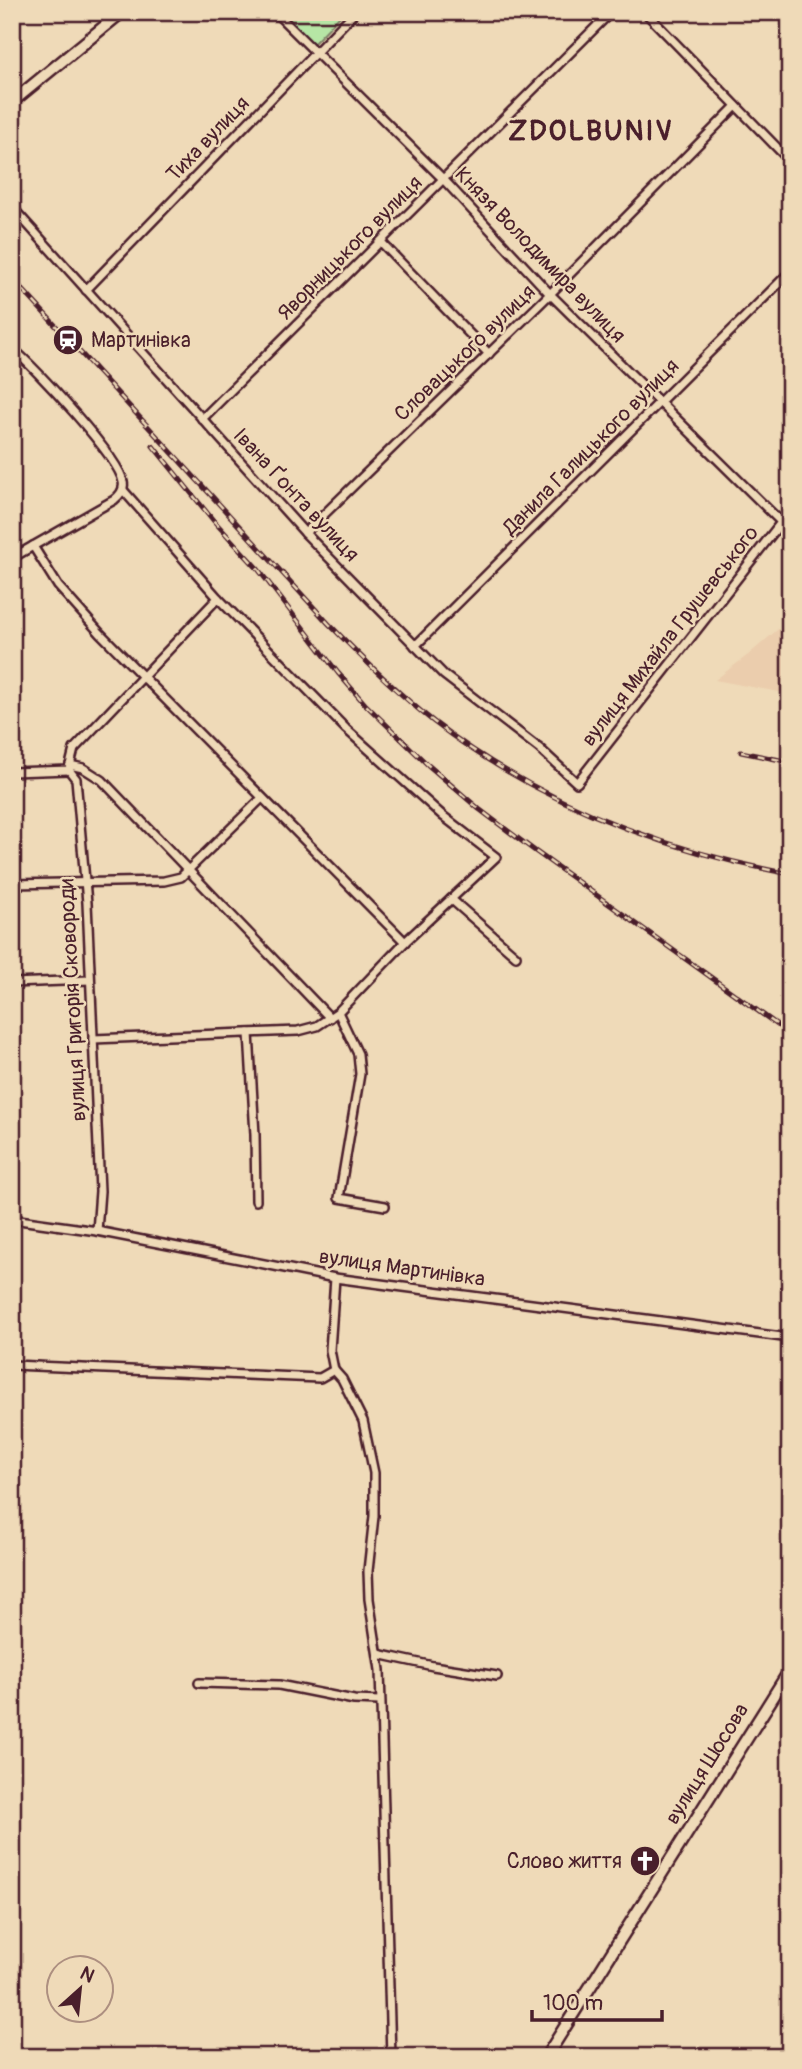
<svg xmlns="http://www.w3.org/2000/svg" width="802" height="2069" viewBox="0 0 802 2069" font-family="Pangolin,sans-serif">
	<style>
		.built { fill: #ebcdad }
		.green { fill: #b6e6a5; stroke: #808268; stroke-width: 2 }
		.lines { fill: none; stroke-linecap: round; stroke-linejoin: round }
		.street-casing { stroke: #4a1f2b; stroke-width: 12 }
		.secondary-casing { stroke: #4a1f2b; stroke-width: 15 }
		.street { stroke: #efdab8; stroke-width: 7 }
		.secondary { stroke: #efdab8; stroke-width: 10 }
		.rail-casing { stroke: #4a1f2b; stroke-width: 5 }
		.rail { stroke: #efdab8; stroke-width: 2.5; stroke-dasharray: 8; stroke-linecap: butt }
		.labels { text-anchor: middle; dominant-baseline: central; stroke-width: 5; stroke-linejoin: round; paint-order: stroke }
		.street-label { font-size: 21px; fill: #4a1f2b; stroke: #efdab8 }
		.poi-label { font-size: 21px; fill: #4a1f2b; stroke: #efdab8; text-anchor: start }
		.district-label { font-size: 28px; font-weight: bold; letter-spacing: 2px; fill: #4a1f2b; stroke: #efdab8 }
	</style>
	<rect width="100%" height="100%" fill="#efdab8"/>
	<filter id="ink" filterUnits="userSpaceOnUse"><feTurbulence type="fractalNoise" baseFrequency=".0143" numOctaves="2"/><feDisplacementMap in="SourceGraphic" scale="14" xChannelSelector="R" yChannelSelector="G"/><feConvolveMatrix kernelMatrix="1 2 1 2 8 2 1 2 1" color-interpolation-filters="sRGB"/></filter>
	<g filter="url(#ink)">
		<path class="built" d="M790,619V694L715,680L748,655Z"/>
		<path class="green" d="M280,12H344L313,44Z"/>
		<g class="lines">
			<g class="street-casing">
				<g id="street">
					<path d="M275,12L444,180L550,294L781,522"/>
					<path d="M645,12L790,161"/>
					<path d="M12,207L305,533L444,675L540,749L577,783L790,511"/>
					<path d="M381,242L489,354"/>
					<path d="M86,290L355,12"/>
					<path d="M12,348C34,367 120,458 123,482C125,490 119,496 114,500L12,558"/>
					<path d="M202,419L611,12"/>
					<path d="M305,533L550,294L736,106"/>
					<path d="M33,546L58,586L100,633L405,942"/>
					<path d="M415,646L790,272"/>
					<path d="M70,765L83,768L102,780L330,1018"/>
					<path d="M70,765L74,749L218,598"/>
					<path d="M69,770L76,779L87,903L100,1191L97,1231"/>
					<path d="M12,772L69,770L70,765"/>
					<path d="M12,884L164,881L181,877L262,798"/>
					<path d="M451,899L516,956"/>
					<path d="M12,983L90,980"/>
					<path d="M338,1012L358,1054L360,1074L339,1198L385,1206"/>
					<path d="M249,1033L255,1135L256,1201"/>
					<path d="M93,1039L298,1031L317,1026L338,1012L405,942L496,857L443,816L346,729L218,598L123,490"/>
					<path d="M12,1219L97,1231L335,1278L790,1338"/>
					<path d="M335,1278L330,1350L334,1370L342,1379L363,1421L374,1473V1516L368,1571L369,1599L380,1670L391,2057"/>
					<path d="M12,1365L320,1378L334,1370"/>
					<path d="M378,1654L433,1666L497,1676"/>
					<path d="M199,1683L279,1685L354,1700L380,1701"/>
				</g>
			</g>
			<g class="secondary-casing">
				<g id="secondary">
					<path d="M12,102L122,12"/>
					<path d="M546,2057L790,1670"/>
				</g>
			</g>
			<use href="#street" class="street"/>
			<use href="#secondary" class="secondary"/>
			<g class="rail-casing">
				<g id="rail">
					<path d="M12,278L329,624C362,658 396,692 434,722C538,802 662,850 790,874"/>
					<path d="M153,446L213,520L258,569L338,673L365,704L428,765L479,809L535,851L790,1034"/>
					<path d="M741,752L790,762"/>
				</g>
			</g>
			<use href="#rail" class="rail"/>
		</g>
	</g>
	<defs>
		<g id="station-disc" transform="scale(1.575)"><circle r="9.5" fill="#4a1f2b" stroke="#efdab8"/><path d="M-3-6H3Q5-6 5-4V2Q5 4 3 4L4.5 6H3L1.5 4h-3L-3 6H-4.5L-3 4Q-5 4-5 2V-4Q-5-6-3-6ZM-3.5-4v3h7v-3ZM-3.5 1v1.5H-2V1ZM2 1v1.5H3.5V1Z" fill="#fff"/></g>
		<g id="church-disc" transform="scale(1.575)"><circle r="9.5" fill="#4a1f2b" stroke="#efdab8"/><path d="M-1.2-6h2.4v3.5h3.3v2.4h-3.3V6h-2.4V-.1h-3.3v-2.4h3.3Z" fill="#fff"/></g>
	</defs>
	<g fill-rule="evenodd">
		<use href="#station-disc" x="68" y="340"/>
		<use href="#church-disc" x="645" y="1861"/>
	</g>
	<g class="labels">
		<g class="street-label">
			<text transform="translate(208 139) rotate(-46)">Тиха вулиця</text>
			<text transform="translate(350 248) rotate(-45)">Яворницького вулиця</text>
			<text transform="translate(540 255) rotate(46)">Князя Володимира вулиця</text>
			<text transform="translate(465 353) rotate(-44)">Словацького вулиця</text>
			<text transform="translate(591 447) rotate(-45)">Данила Галицького вулиця</text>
			<text transform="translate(296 495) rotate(47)">Івана Ґонта вулиця</text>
			<text transform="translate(670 636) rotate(-52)">вулиця Михайла Грушевського</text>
			<text transform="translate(73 1000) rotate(-93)">вулиця Григорія Сковороди</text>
			<text transform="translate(402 1268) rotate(8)">вулиця Мартинівка</text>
			<text transform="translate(707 1764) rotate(-58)">вулиця Шосова</text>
		</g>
		<g class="poi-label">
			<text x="91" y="340">Мартинівка</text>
			<text x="622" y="1861" text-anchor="end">Слово життя</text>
		</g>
		<g class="district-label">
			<text x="591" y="131">ZDOLBUNIV</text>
		</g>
	</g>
	<rect width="802" height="2069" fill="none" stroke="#efdab8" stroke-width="42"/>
	<rect x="21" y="21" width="760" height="2027" fill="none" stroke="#4a1f2b" stroke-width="2.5" filter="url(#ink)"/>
	<g transform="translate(80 1989) rotate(27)"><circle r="33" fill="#efdab8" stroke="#ad8f80" stroke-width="2"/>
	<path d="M0-5L12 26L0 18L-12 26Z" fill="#4a1f2b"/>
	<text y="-10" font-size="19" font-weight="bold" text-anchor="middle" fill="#4a1f2b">N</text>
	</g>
	<path d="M532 2010v10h130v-10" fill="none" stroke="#4a1f2b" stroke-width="3.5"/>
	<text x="543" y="2010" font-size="21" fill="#4a1f2b" stroke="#efdab8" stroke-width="5" paint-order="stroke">100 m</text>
</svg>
